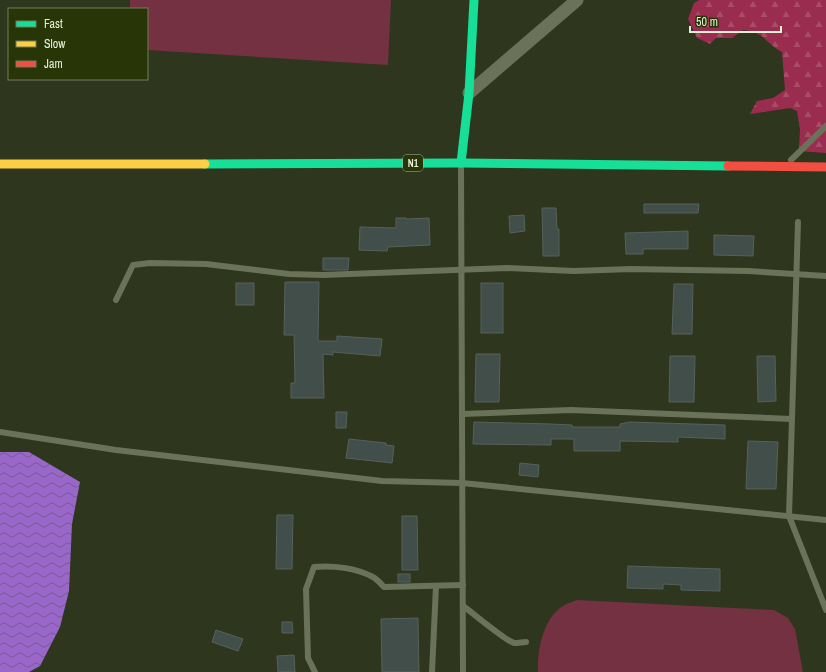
<svg xmlns="http://www.w3.org/2000/svg" width="826" height="672" viewBox="0 0 826 672" font-family="'Archivo Narrow',sans-serif">
	<style>
		.grass { fill: #743141 }
		.forest { fill: url(#forest-firs) }
		.water { fill: url(#water-waves) }
		.building { fill: #424e49; stroke: #56615d }
		.lines { fill: none; stroke-linecap: round; stroke-linejoin: round }
		.lane { stroke: #6a7259; stroke-width: 6 }
		.street { stroke: #6a7259; stroke-width: 13 }
		.fast { stroke: #16e098; stroke-width: 9 }
		.slow { stroke: #ffcf43; stroke-width: 9 }
		.jam { stroke: #f24e42; stroke-width: 9 }
		.labels { text-anchor: middle; dominant-baseline: central; stroke-width: 3.5; stroke-linejoin: round; paint-order: stroke }
		.shield { fill: #273507; stroke: #acb798; stroke-width: 1 }
		.shield-label { font-size: 10px; font-weight: bold; fill: #e5efd6 }
	</style>
	<defs>
		<pattern id="forest-firs" width="22" height="20" patternUnits="userSpaceOnUse"><rect width="22" height="20" fill="#9a2d4f"/><path d="M5 1l3.5 6h-7zM16 11l3.5 6h-7z" fill="#a84c68"/></pattern>
		<pattern id="water-waves" width="16" height="10" patternUnits="userSpaceOnUse"><rect width="16" height="10" fill="#9867c9"/><path d="M0 5q4-4 8 0t8 0" fill="none" stroke="#775b92"/></pattern>
	</defs>
	<rect width="100%" height="100%" fill="#2e361e"/>
	<g class="grass">
		<path d="M130,0H391L388,65L147,50V9H130Z"/>
		<path d="M577,600L774,610L788,618L795,629L803,672H538C537,651 543,618 563,606C567,603 573,602 577,600Z"/>
	</g>
	<path class="forest" d="M699,0H826V153L799,151L800,129L797,111L790,108L750,114L757,101L773,98L785,90L782,52C764,42 765,32 743,30L732,38H716L710,44L697,38L688,19L694,3Z"/>
	<path class="water" d="M0,452H29L80,482L72,524L69,591L60,627L40,666L29,672H0Z"/>
	<g class="building">
		<path d="M644,204H699L698,213H644Z"/>
		<path d="M542,208H556L557,229H559V256H543Z"/>
		<path d="M524,215L525,231L510,233L509,216Z"/>
		<path d="M396,218H406V219L429,218L430,245L388,247L387,251L359,250L360,227L396,228Z"/>
		<path d="M688,231V249H643V254H626L625,233Z"/>
		<path d="M714,235L754,236L753,256L714,255Z"/>
		<path d="M323,258H349L348,270H323Z"/>
		<path d="M285,282H319L318,341H337V336L382,339L380,356L333,352V355L323,354L324,398H291V383H295L294,335H284Z"/>
		<rect x="236" y="283" width="18" height="22"/>
		<rect x="481" y="283" width="22" height="50"/>
		<path d="M674,284H693L692,334H672Z"/>
		<path d="M476,354H500L499,402H475Z"/>
		<path d="M670,356H695L694,402H669Z"/>
		<path d="M757,356H775L776,401L758,402Z"/>
		<path d="M336,412H347L346,428H336Z"/>
		<path d="M474,422L551,424L572,425V427H620V424L630,422L725,425V439L678,437V442L620,441V451H574V439H551V445L473,444Z"/>
		<path d="M349,439L386,443V445L394,446L392,463L346,458Z"/>
		<path d="M748,441L778,442L776,489H746Z"/>
		<path d="M520,463L539,465L538,477L519,475Z"/>
		<path d="M277,515H293L292,569H276Z"/>
		<path d="M402,516H417L418,570H402Z"/>
		<path d="M628,566L720,569V591L681,590V585L663,584V589L627,588Z"/>
		<rect x="398" y="574" width="12" height="8"/>
		<path d="M418,618L419,672H382L381,619Z"/>
		<path d="M282,622H292L293,633H282Z"/>
		<path d="M216,630L243,639L238,651L212,642Z"/>
		<path d="M294,655L295,672H278L277,656Z"/>
	</g>
	<g class="lines">
		<g class="lane">
			<path d="M791,160L826,126"/>
			<path d="M461,167L463,672"/>
			<path d="M798,222L789,516L826,610"/>
			<path d="M116,300L133,265L150,263L206,264L289,274L323,275L507,268L574,271L631,269L748,271L826,276"/>
			<path d="M462,414L571,410L792,419"/>
			<path d="M0,432L116,450L382,481L462,483L826,520"/>
			<path d="M463,606C473,613 506,641 514,643C518,643 523,642 526,642"/>
			<path d="M315,672L308,658L306,589L314,567C333,565 356,568 373,577C377,579 381,584 384,587L463,585"/>
			<path d="M432,672L436,586"/>
		</g>
		<path class="street" d="M469,93L577,0"/>
		<g class="fast">
			<path d="M461,163L469,93L474,0"/>
			<path d="M205,164L461,163L728,166"/>
		</g>
		<path class="slow" d="M0,164H205"/>
		<path class="jam" d="M728,166L826,167"/>
	</g>
	<g class="labels">
		<rect class="shield" x="403" y="155" width="20" height="16" rx="3"/>
		<g class="shield-label">
			<text x="413" y="163">N1</text>
		</g>
	</g>
	<rect x="8" y="8" width="140" height="72" fill="#273507" stroke="#737f5a"/>
	<rect x="16" y="21" width="20" height="6" fill="#16e098" stroke="#737f5a"/>
	<text x="44" y="28" font-size="12" fill="#e5efd6">Fast</text>
	<rect x="16" y="41" width="20" height="6" fill="#ffcf43" stroke="#737f5a"/>
	<text x="44" y="48" font-size="12" fill="#e5efd6">Slow</text>
	<rect x="16" y="61" width="20" height="6" fill="#f24e42" stroke="#737f5a"/>
	<text x="44" y="68" font-size="12" fill="#e5efd6">Jam</text>
	<path d="M690 26v6h91v-6" fill="none" stroke="#e5efd6" stroke-width="2"/>
	<text x="696" y="26" font-size="12" fill="#e5efd6" stroke="#273507" stroke-width="3" paint-order="stroke">50 m</text>
</svg>
